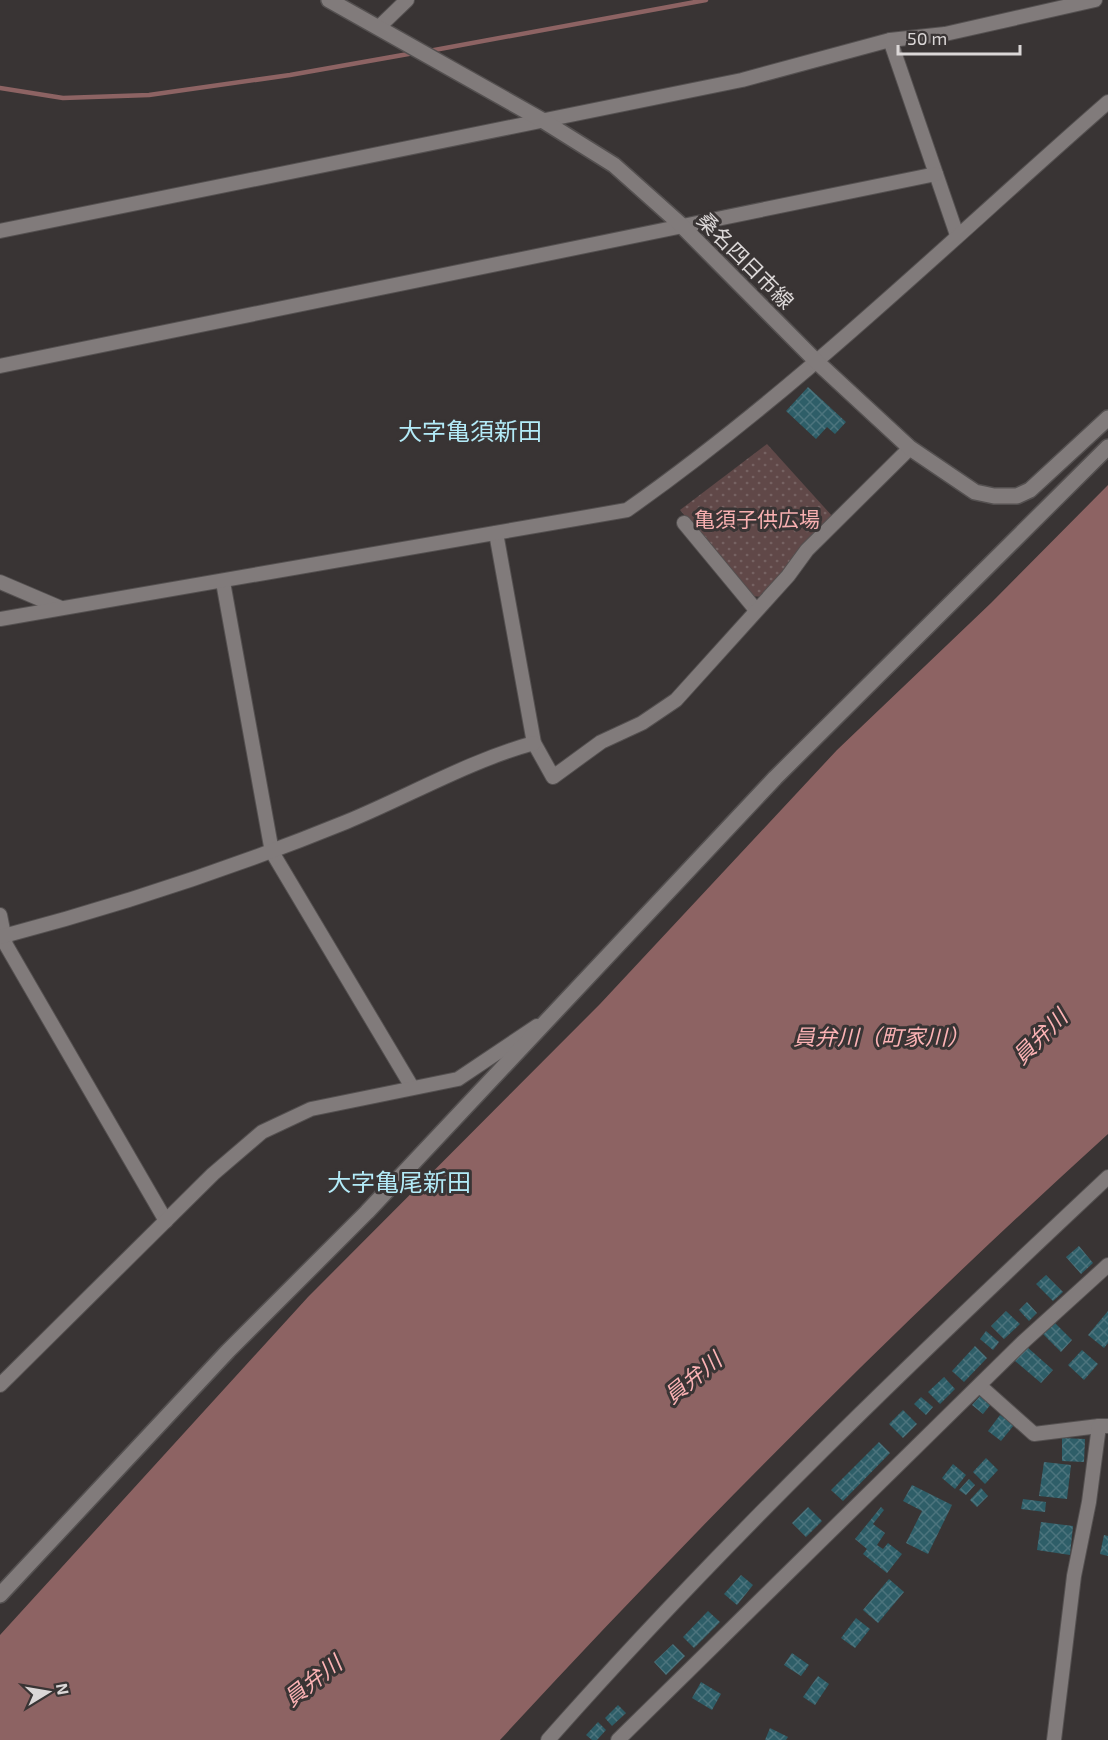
<svg xmlns="http://www.w3.org/2000/svg" width="1108" height="1740" viewBox="0 0 1108 1740" font-family="'Exo 2','Noto Sans JP',sans-serif">
	<style>
		.park { fill: url(#park-dots) }
		.water { fill: #8d6363 }
		.lines { fill: none; stroke-linecap: round; stroke-linejoin: round }
		.stream { stroke: #8d6363; stroke-width: 4.5 }
		.building { fill: url(#building-cross-hatch) }
		.minor-casing { stroke: #545050; stroke-width: 16 }
		.tertiary-casing { stroke: #545050; stroke-width: 18 }
		.secondary-casing { stroke: #545050; stroke-width: 18 }
		.minor { stroke: #817b7b; stroke-width: 14 }
		.tertiary { stroke: #817b7b; stroke-width: 15 }
		.secondary { stroke: #817b7b; stroke-width: 15 }
		.labels { text-anchor: middle; dominant-baseline: central; stroke-width: 6; stroke-linejoin: round; paint-order: stroke }
		.street-label { font-size: 21px; fill: #dbd7d7; stroke: #393434 }
		.park-label { font-size: 21px; fill: #f7afb0; stroke: #393434 }
		.water-label { font-size: 22px; font-style: italic; fill: #fcb3b5; stroke: #393434 }
		.quarter-label { font-size: 24px; fill: #b3ebf8; stroke: #393434 }
	</style>
	<defs>
		<pattern id="park-dots" width="8" height="8" patternUnits="userSpaceOnUse" patternTransform="scale(1.5)"><rect width="8" height="8" fill="#604848"/><path d="M2 2h.1M6 6h.1" fill="none" stroke="#766262" stroke-width="1.8" stroke-linecap="round"/></pattern>
		<pattern id="building-cross-hatch" width="8" height="8" patternUnits="userSpaceOnUse" patternTransform="scale(1.5)"><rect width="8" height="8" fill="#2e5e68"/><path d="M0 0l8 8M0 8l8-8" fill="none" stroke="#4c747d"/></pattern>
	</defs>
	<rect width="100%" height="100%" fill="#393434"/>
	<path class="park" d="M767,444L833,517L763,597L751,596L680,510Z"/>
	<path class="water" d="M1108,485V1134C896,1326 694,1530 500,1740H0V1635L308,1297L600,1004L837,750L991,603Z"/>
	<g class="lines">
		<g class="stream">
			<path d="M429,51L706,0"/>
			<path d="M0,88L63,98L149,95L290,75L414,53"/>
		</g>
	</g>
	<g class="building">
		<path d="M808,387L846,422L835,434L827,427L816,439L786,411Z"/>
		<path d="M1079,1246L1093,1263L1081,1274L1066,1257Z"/>
		<path d="M1046,1275L1063,1292L1053,1301L1036,1284Z"/>
		<path d="M1027,1302L1037,1313L1029,1321L1019,1310Z"/>
		<path d="M1006,1311L1020,1324L1004,1339L991,1326Z"/>
		<path d="M1108,1311V1343L1104,1348L1088,1335Z"/>
		<path d="M1054,1322L1072,1340L1061,1352L1042,1333Z"/>
		<path d="M986,1331L999,1342L993,1350L980,1339Z"/>
		<path d="M975,1346L987,1358L964,1382L952,1371Z"/>
		<path d="M1027,1347L1053,1370L1041,1383L1015,1361Z"/>
		<path d="M1082,1350L1098,1364L1084,1380L1068,1365Z"/>
		<path d="M944,1377L955,1389L940,1404L928,1392Z"/>
		<path d="M981,1395L991,1404L983,1414L972,1405Z"/>
		<path d="M921,1397L933,1407L926,1415L914,1404Z"/>
		<path d="M903,1410L917,1424L903,1438L889,1424Z"/>
		<path d="M1000,1415L1014,1425L1001,1441L988,1431Z"/>
		<path d="M1062,1438L1085,1439L1084,1462L1062,1461Z"/>
		<path d="M879,1442L890,1453L843,1501L831,1490Z"/>
		<path d="M986,1458L998,1470L985,1484L973,1472Z"/>
		<path d="M1044,1462L1071,1465L1067,1499L1039,1496Z"/>
		<path d="M953,1464L966,1475L955,1489L942,1478Z"/>
		<path d="M969,1479L975,1485L966,1495L959,1490Z"/>
		<path d="M912,1485L952,1505L928,1554L906,1543L922,1511L903,1501Z"/>
		<path d="M981,1488L988,1496L977,1507L970,1500Z"/>
		<path d="M1023,1499L1046,1502L1045,1512L1021,1509Z"/>
		<path d="M808,1507L822,1521L806,1537L792,1523Z"/>
		<path d="M881,1507L884,1510L873,1524L885,1533L877,1545L883,1549L888,1543L902,1554L887,1573L863,1554L867,1549L855,1539Z"/>
		<path d="M1041,1522L1073,1526L1070,1555L1037,1550Z"/>
		<path d="M1104,1535L1108,1536V1556L1100,1554Z"/>
		<path d="M741,1575L753,1585L737,1605L724,1594Z"/>
		<path d="M889,1579L904,1592L878,1623L863,1610Z"/>
		<path d="M708,1611L720,1622L694,1648L683,1637Z"/>
		<path d="M856,1618L870,1629L855,1648L841,1638Z"/>
		<path d="M673,1644L685,1656L666,1675L654,1662Z"/>
		<path d="M792,1653L809,1665L801,1676L784,1665Z"/>
		<path d="M818,1676L829,1684L815,1705L803,1697Z"/>
		<path d="M701,1682L721,1694L712,1710L692,1698Z"/>
		<path d="M618,1705L626,1713L612,1726L605,1718Z"/>
		<path d="M598,1722L606,1730L597,1740H592L586,1735Z"/>
		<path d="M770,1728L788,1737L786,1740H765Z"/>
	</g>
	<g class="lines">
		<g class="minor-casing">
			<g id="minor">
				<path d="M379,27L407,0"/>
				<path d="M890,40L957,235"/>
				<path d="M0,231L742,80L890,40L945,34L1095,0"/>
				<path d="M0,366L936,174"/>
				<path d="M684,523L756,610"/>
				<path d="M496,533L534,743L553,777L601,742L642,723L676,700L788,576L807,550L910,448"/>
				<path d="M0,582L61,608"/>
				<path d="M223,582L272,852L412,1087"/>
				<path d="M0,619L627,510C799,389 950,240 1108,102"/>
				<path d="M0,915L6,945L166,1221"/>
				<path d="M0,937C118,906 233,868 346,822C409,796 469,761 534,743"/>
				<path d="M0,1385L213,1174L262,1132L311,1109L458,1079L537,1026"/>
				<path d="M980,1386L1034,1434L1099,1426"/>
				<path d="M548,1740C723,1542 915,1358 1108,1177"/>
				<path d="M618,1740L1022,1343L1108,1265"/>
				<path d="M1054,1740L1074,1576L1089,1502L1099,1426H1108"/>
			</g>
		</g>
		<g class="tertiary-casing">
			<path id="tertiary" d="M0,1595L228,1351L367,1212L775,778L1108,447"/>
		</g>
		<g class="secondary-casing">
			<path id="secondary" d="M329,0L542,120L614,165L679,223L817,362L910,448L975,492L994,496H1017L1030,490L1108,418"/>
		</g>
		<use href="#minor" class="minor"/>
		<use href="#tertiary" class="tertiary"/>
		<use href="#secondary" class="secondary"/>
	</g>
	<g class="labels">
		<g class="street-label">
			<text transform="translate(746 260) rotate(45)">桑名四日市線</text>
		</g>
		<g class="park-label">
			<text x="757" y="518">亀須子供広場</text>
		</g>
		<g class="water-label">
			<text x="881" y="1036">員弁川（町家川）</text>
			<text transform="translate(1039 1036) rotate(-45)">員弁川</text>
			<text transform="translate(692 1377) rotate(-39)">員弁川</text>
			<text transform="translate(312 1680) rotate(-38)">員弁川</text>
		</g>
		<g class="quarter-label">
			<text x="470" y="430">大字亀須新田</text>
			<text x="399" y="1181">大字亀尾新田</text>
		</g>
	</g>
	<g transform="translate(48 1692) rotate(79)" stroke="#393434" stroke-width="4.5" paint-order="stroke">
	<path d="M0-4.5L10 22L0 15L-10 22Z" fill="#dbd7d7"/>
	<text y="-9" font-size="16" font-weight="bold" text-anchor="middle" fill="#dbd7d7">N</text>
	</g>
	<path d="M898 45v9h122v-9" fill="none" stroke="#dbd7d7" stroke-width="3"/>
	<text x="907" y="45" font-size="18" fill="#dbd7d7" stroke="#393434" stroke-width="4.5" paint-order="stroke">50 m</text>
</svg>
